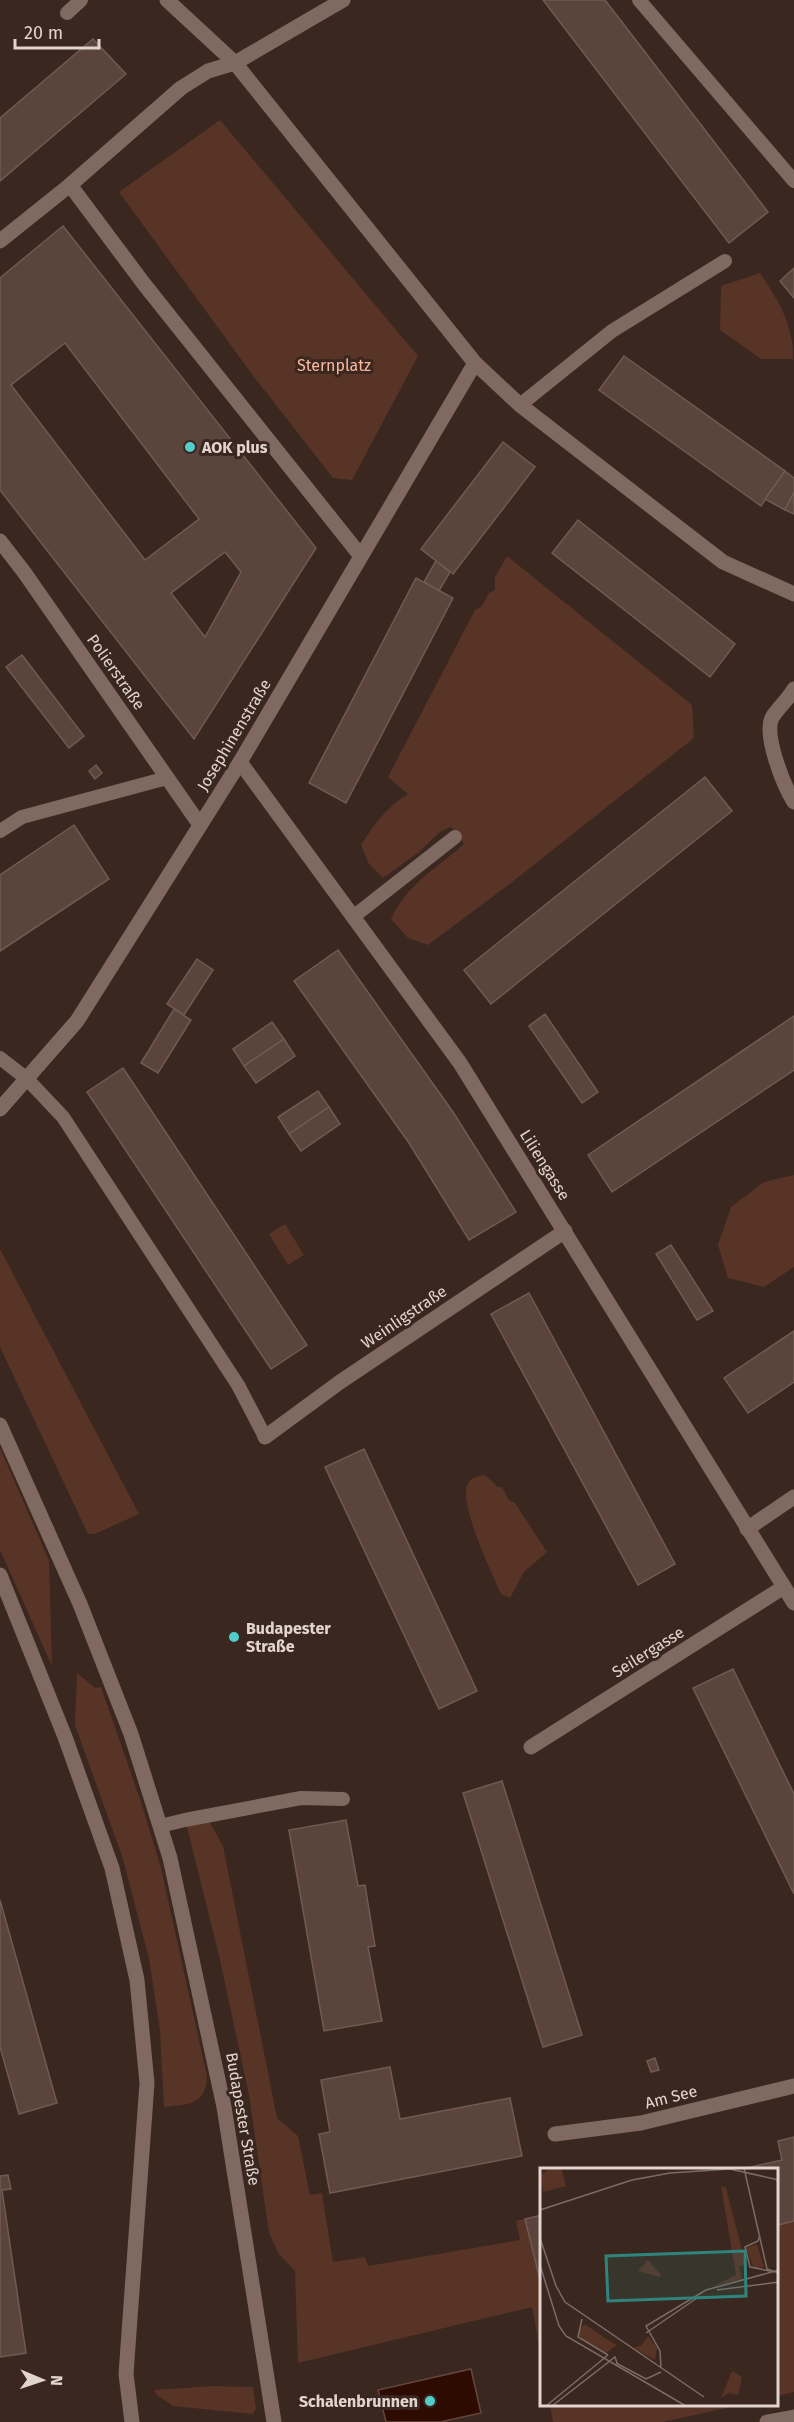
<svg xmlns="http://www.w3.org/2000/svg" width="794" height="2422" viewBox="0 0 794 2422" font-family="'Fira Sans',sans-serif">
	<style>
		.green { fill: #573426 }
		.water { fill: #2e0b00; stroke: #64473e; stroke-width: 1.5 }
		.building { fill: #5a443c; stroke: #715a51; stroke-width: 1.5; fill-rule: evenodd }
		.lines { fill: none; stroke-linecap: round; stroke-linejoin: round }
		.lane { stroke: #806960; stroke-width: 14 }
		.street { stroke: #806960; stroke-width: 15 }
		.secondary { stroke: #806960; stroke-width: 15 }
		.poi-dot { fill: #53cdc9; stroke: #3a271f; stroke-width: 2 }
		.labels { text-anchor: middle; dominant-baseline: central; stroke-width: 6; stroke-linejoin: round; paint-order: stroke }
		.park-label { font-size: 16px; fill: #fdb99f; stroke: #3a271f }
		.poi-label { font-size: 16px; font-weight: bold; fill: #e2d4cf; stroke: #3a271f; text-anchor: start }
		.street-label { font-size: 16px; fill: #e2d4cf; stroke: #3a271f }
		.inset-road { fill: none; stroke: #7d6c65; stroke-width: 1.5 }
		.view { fill: #2f847d; fill-opacity: 0.15; stroke: #2f847d; stroke-width: 3 }
		.inset-edge { fill: none; stroke: #e2d4cf; stroke-width: 3 }
	</style>
	<rect width="100%" height="100%" fill="#3a271f"/>
	<g class="green">
		<path d="M220,120L418,356L352,480L333,478L254,377L119,192Z"/>
		<path d="M760,273C778,299 794,326 793,359H761L720,330L721,286Z"/>
		<path d="M507,556L692,705L694,738L511,883L428,945L408,938L391,919C407,884 436,869 464,844L456,831L450,827L440,832L419,852L383,878L369,864L361,845C374,824 387,807 408,794L388,777L475,610L481,607L489,593L495,590V577Z"/>
		<path d="M794,1175V1267L764,1287L728,1278L718,1245L731,1207L764,1182Z"/>
		<path d="M285,1224L304,1255L288,1265L269,1234Z"/>
		<path d="M0,1249L139,1514L95,1534H88L0,1347Z"/>
		<path d="M0,1448L49,1560L52,1666L0,1550Z"/>
		<path d="M485,1475L498,1487H502L509,1500L515,1503L547,1552L524,1572L510,1598L501,1594C492,1573 457,1501 468,1483C472,1477 478,1476 485,1475Z"/>
		<path d="M77,1673L95,1688L101,1687L142,1805L161,1868L207,2076C206,2106 188,2104 164,2107L160,2031L149,1959L123,1859L75,1725Z"/>
		<path d="M208,1819L223,1846L277,2118L298,2136L310,2195L322,2193L333,2262L365,2257L368,2266L520,2240L516,2221L525,2219L539,2279H542V2361L532,2307L298,2363L295,2271L279,2254L269,2233L249,2095L220,1960L186,1823Z"/>
		<path d="M794,2221V2392L778,2396V2225Z"/>
		<path d="M213,2386L253,2387L256,2408L253,2414L173,2406L157,2395L154,2390Z"/>
		<path d="M550,2406H736L663,2422H553Z"/>
	</g>
	<path class="water" d="M471,2369L481,2413L440,2422H386L378,2390Z"/>
	<g class="building">
		<path d="M543,0H605L768,212L729,243Z"/>
		<path d="M93,39L126,74L0,181V118Z"/>
		<path d="M63,226L316,548L194,739L0,490V278ZM65,343L199,519L145,560L11,385ZM225,552L241,572L205,637L171,593Z"/>
		<path d="M794,268V298L780,281Z"/>
		<path d="M624,356L785,471L761,506L599,390Z"/>
		<path d="M503,442L535,467L453,574L421,549Z"/>
		<path d="M785,471L794,478V492L785,510L765,499Z"/>
		<path d="M794,492V514L785,510Z"/>
		<path d="M578,520L735,644L710,677L552,553Z"/>
		<path d="M436,561L450,572L439,591L424,582Z"/>
		<path d="M416,578L453,598L346,803L309,783Z"/>
		<path d="M22,655L84,736L69,748L6,667Z"/>
		<path d="M96,765L102,773L95,779L89,771Z"/>
		<path d="M705,777L732,811L491,1004L464,970Z"/>
		<path d="M74,825L109,879L0,951V875Z"/>
		<path d="M338,950L453,1112L516,1212L469,1240L409,1143L294,981Z"/>
		<path d="M197,959L213,970L184,1015L167,1004Z"/>
		<path d="M174,1009L191,1020L158,1073L141,1063Z"/>
		<path d="M545,1014L598,1092L582,1103L529,1026Z"/>
		<path d="M794,1016V1070L612,1192L588,1155Z"/>
		<path d="M272,1022L284,1039L244,1066L233,1049Z"/>
		<path d="M284,1039L295,1056L256,1083L244,1066Z"/>
		<path d="M123,1068L307,1345L271,1369L87,1092Z"/>
		<path d="M318,1091L329,1107L289,1134L278,1117Z"/>
		<path d="M329,1107L340,1124L301,1151L289,1134Z"/>
		<path d="M671,1245L713,1311L697,1320L656,1254Z"/>
		<path d="M529,1293L675,1564L638,1585L491,1314Z"/>
		<path d="M794,1331V1382L748,1413L724,1378Z"/>
		<path d="M364,1449L477,1691L439,1709L325,1467Z"/>
		<path d="M733,1669L794,1794V1894L693,1688Z"/>
		<path d="M502,1781L582,2035L543,2047L463,1793Z"/>
		<path d="M346,1820L358,1886L365,1885L375,1946L368,1947L382,2021L324,2031L289,1830Z"/>
		<path d="M0,1900L57,2103L19,2114L0,2047Z"/>
		<path d="M655,2058L659,2070L651,2072L647,2061Z"/>
		<path d="M390,2067L400,2119L510,2098L522,2156L330,2193L319,2134L330,2132L321,2080Z"/>
		<path d="M794,2137V2221L778,2225V2170H738L782,2160L778,2141Z"/>
		<path d="M8,2175L11,2189L2,2190L26,2353L0,2357V2176Z"/>
		<path d="M542,2215V2279L540,2280L525,2219Z"/>
	</g>
	<g class="lines">
		<g class="lane">
			<path d="M639,0L794,181"/>
			<path d="M67,13L81,0"/>
			<path d="M520,405L612,331L725,261"/>
			<path d="M0,831L22,817L167,778"/>
			<path d="M353,917L455,837"/>
			<path d="M0,1058L27,1079L63,1117L238,1385L265,1437"/>
			<path d="M160,1826L185,1820L301,1798L343,1799"/>
		</g>
		<g class="street">
			<path d="M167,0L235,63L475,363L520,405L723,562L794,594"/>
			<path d="M70,185L144,284L360,555"/>
			<path d="M0,241L70,185L181,88L208,71L235,63L343,0"/>
			<path d="M0,541L24,572L200,825"/>
			<path d="M794,689C788,699 780,706 773,716C762,733 784,786 794,802"/>
			<path d="M240,762L460,1063L794,1603"/>
			<path d="M0,1109L77,1021L240,762L475,363"/>
			<path d="M265,1437L340,1382L565,1231"/>
			<path d="M747,1529L794,1497"/>
			<path d="M531,1747L784,1587"/>
			<path d="M555,2134L641,2123L794,2086"/>
			<path d="M767,2422L794,2417"/>
		</g>
		<g class="secondary">
			<path d="M0,1425L80,1604L131,1734L170,1858L224,2107L274,2422"/>
			<path d="M0,1575L65,1737L112,1868L137,1980L147,2083L126,2374L132,2422"/>
		</g>
	</g>
	<g class="poi-dot">
		<circle cx="190" cy="447" r="6"/>
		<circle cx="234" cy="1637" r="6"/>
		<circle cx="430" cy="2401" r="6"/>
	</g>
	<g class="labels">
		<g class="park-label">
			<text x="334" y="365">Sternplatz</text>
		</g>
		<g class="poi-label">
			<text x="202" y="447">AOK plus</text>
			<text x="246" y="1628">Budapester<tspan x="246" dy="18">Straße</tspan></text>
			<text x="418" y="2401" text-anchor="end">Schalenbrunnen</text>
		</g>
		<g class="street-label">
			<text transform="translate(116 672) rotate(55)">Polierstraße</text>
			<text transform="translate(234 735) rotate(-59)">Josephinenstraße</text>
			<text transform="translate(545 1165) rotate(58)">Liliengasse</text>
			<text transform="translate(404 1317) rotate(-34)">Weinligstraße</text>
			<text transform="translate(648 1652) rotate(-32)">Seilergasse</text>
			<text transform="translate(671 2097) rotate(-14)">Am See</text>
			<text transform="translate(243 2119) rotate(80)">Budapester Straße</text>
		</g>
	</g>
	<g transform="translate(540 2168)">
		<rect width="238" height="238" fill="#3a271f"/>
		<path d="M11,0H21L26,18L3,24L1,6ZM181,18L186,20L206,97L199,98L202,111L171,119L196,107ZM217,76L224,99L214,101L206,80ZM108,92L121,107L119,109L98,103ZM45,156L63,169L77,177L66,185L42,172L38,163ZM108,168L117,180L115,192L93,180L102,177ZM192,203L202,209L198,227L189,225L181,230Z" fill="#573426"/>
		<path class="inset-road" d="M204,0L227,101L239,105M0,42L92,12L130,5L190,1L239,12M220,67L218,73L205,79L210,99L235,104M0,70L16,118L25,134L164,229M0,97L19,158L26,168L146,238M177,122L239,114M42,151L38,169L68,187M106,165L157,130M76,195L106,211L121,204M121,200L120,183L106,158L166,122L239,102M6,238L68,187M12,238L75,189L77,195"/>
		<path class="view" d="M205,83L206,128L68,133L66,88Z"/>
		<rect width="238" height="238" class="inset-edge"/>
	</g>
	<g transform="translate(42 2380) rotate(92)" stroke="#3a271f" stroke-width="4.5" paint-order="stroke">
	<path d="M0-4.5L10 22L0 15L-10 22Z" fill="#e2d4cf"/>
	<text y="-9" font-size="16" font-weight="bold" text-anchor="middle" fill="#e2d4cf">N</text>
	</g>
	<path d="M15 39v9h84v-9" fill="none" stroke="#e2d4cf" stroke-width="3"/>
	<text x="24" y="39" font-size="18" fill="#e2d4cf" stroke="#3a271f" stroke-width="4.5" paint-order="stroke">20 m</text>
</svg>
